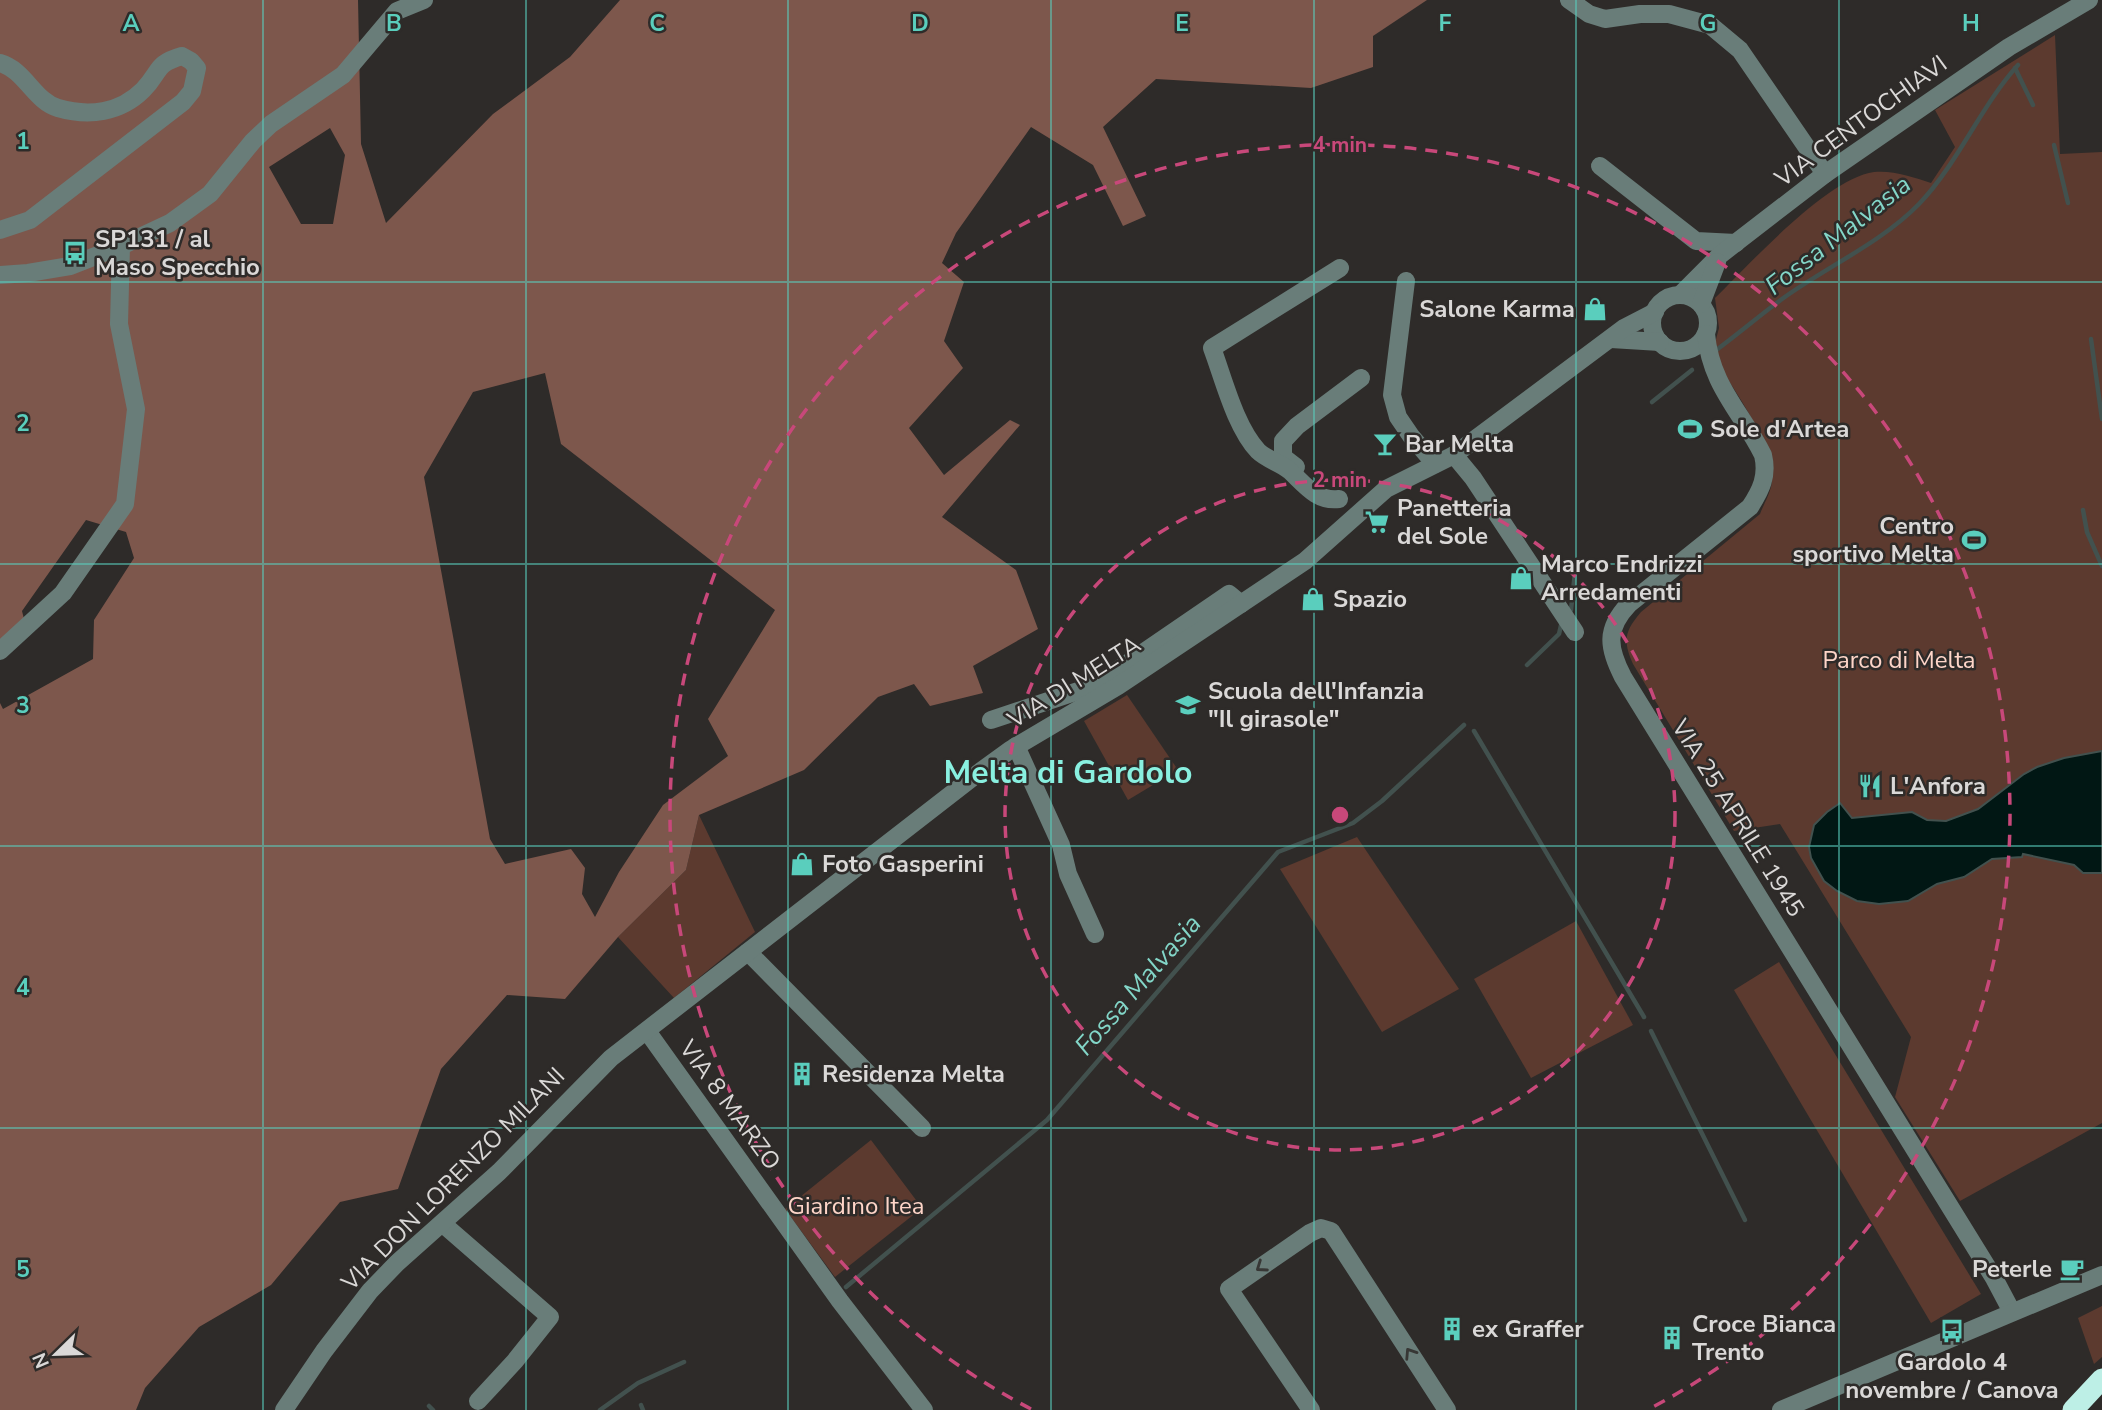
<svg xmlns="http://www.w3.org/2000/svg" width="2102" height="1410" viewBox="0 0 2102 1410" font-family="'Nunito Sans',sans-serif">
	<style>
		.green { fill: #5c3a2f }
		.forest { fill: #7d574c; fill-rule: evenodd }
		.water { fill: #011714; stroke: #42514e; stroke-width: 2 }
		.lines { fill: none; stroke-linecap: round; stroke-linejoin: round }
		.stream { stroke: #42514e; stroke-width: 4.5 }
		.minor { stroke: #697d79; stroke-width: 18 }
		.highway { stroke: #bdefe6; stroke-width: 21 }
		.oneway { stroke: #373735 }
		.grid { fill: none; stroke: #5acebd; stroke-width: 2; stroke-opacity: 0.55 }
		.ring { fill: none; stroke: #c8487a; stroke-width: 3.5; stroke-dasharray: 12 9 }
		.labels { text-anchor: middle; dominant-baseline: central; stroke-width: 5; stroke-linejoin: round; paint-order: stroke }
		.street-label { font-size: 24px; fill: #dad8d7; stroke: #2e2b29 }
		.poi-label { font-size: 24px; font-weight: bold; fill: #dad8d7; stroke: #2e2b29; text-anchor: start }
		.park-label { font-size: 24px; fill: #fed5c8; stroke: #2e2b29 }
		.water-label { font-size: 26px; font-style: italic; fill: #83d6c8; stroke: #2e2b29 }
		.district-label { font-size: 32px; font-weight: bold; fill: #89f0e0; stroke: #2e2b29 }
		.grid-label { font-size: 23px; text-anchor: middle; font-weight: bold; fill: #5acebd; stroke: #2e2b29; stroke-width: 5; stroke-linejoin: round; paint-order: stroke }
		.centre { fill: #c8487a; stroke: #2e2b29; stroke-width: 3.5 }
		.ring-label { font-size: 21px; text-anchor: middle; font-weight: bold; fill: #c8487a; stroke: #2e2b29; stroke-width: 5; stroke-linejoin: round; paint-order: stroke }
	</style>
	<rect width="100%" height="100%" fill="#2e2b29"/>
	<g class="green">
		<path d="M2055,35L2060,154L2102,152V1123L1960,1201L1895,1097L1911,1037L1780,824L1734,831L1633,664C1623,641 1624,632 1641,612L1760,514C1764,503 1773,489 1772,477C1769,437 1737,395 1717,362L1713,351L1719,328L1715,298C1750,264 1826,179 1874,172C1893,170 1913,177 1931,183L1955,147L1935,110Z"/>
		<path d="M1127,695L1178,770L1128,800L1084,721Z"/>
		<path d="M699,815L755,932L674,998L618,937L686,870Z"/>
		<path d="M1357,837L1459,989L1382,1032L1280,869Z"/>
		<path d="M1576,921L1633,1025L1531,1078L1474,979Z"/>
		<path d="M1779,962L1981,1294L1931,1323L1734,990Z"/>
		<path d="M871,1140L922,1208L835,1277L785,1209Z"/>
		<path d="M2102,1306V1357L2094,1364L2078,1318Z"/>
	</g>
	<path class="forest" d="M0,0H358L361,144L386,223L493,114L570,57L620,0H1427L1373,36V67L1311,88L1156,79L1103,127L1146,216L1123,226L1093,165L1031,127L956,233L942,263L964,282L944,341L963,368L909,428L944,475L1010,420L1020,425L942,517L1016,570L1038,629L973,666L983,693L930,706L914,684L878,697L804,770L699,815L686,870L618,937L565,999L507,995L441,1069L398,1189L340,1202L271,1285L199,1327L145,1388L136,1410H0V703L3,709L93,659L94,620L134,558L126,532L86,520L22,611L24,619L0,641ZM330,128L345,155L333,224H301L269,167ZM545,373L561,444L775,610L708,719L728,756L663,805L619,872L595,917L582,894L585,868L571,849L505,864L490,839L424,477L473,392Z"/>
	<path class="water" d="M2102,751V873H2083L2074,865L2023,854L2022,857L1992,859L1964,877L1937,884L1908,901L1879,904L1857,901L1837,891L1824,881L1811,858L1809,847L1814,825L1827,812L1840,803L1852,818L1912,812L1927,820L1946,821L1978,809L2024,774L2037,767L2064,758Z"/>
	<g class="lines">
		<g class="stream">
			<path d="M2015,68L2033,105"/>
			<path d="M2054,145L2068,203"/>
			<path d="M2091,339L2102,419"/>
			<path d="M1715,351C1738,334 1759,316 1782,299C1826,267 1881,243 1919,204C1959,162 1980,107 2018,65"/>
			<path d="M1652,402L1692,370"/>
			<path d="M2083,510L2087,532L2102,566"/>
			<path d="M1568,614L1571,610L1575,572"/>
			<path d="M1527,665L1559,634L1562,621"/>
			<path d="M1474,731L1644,1017"/>
			<path d="M1651,1031L1745,1220"/>
			<path d="M846,1287L1047,1120L1278,852L1353,823L1382,801L1464,725"/>
			<path d="M641,1405L643,1410"/>
			<path d="M429,1406L433,1410"/>
			<path d="M600,1410L638,1383L684,1362"/>
		</g>
		<g class="minor">
			<path d="M1569,0L1589,14L1605,19L1640,14H1669L1710,25L1740,50L1825,174"/>
			<path d="M0,63C25,70 34,101 58,108C89,117 120,113 143,90C161,72 154,64 182,56L191,61L197,68L192,91L183,102L30,220L0,230"/>
			<path d="M1600,166L1696,241L1736,243"/>
			<path d="M0,275L28,273L70,266L121,246L170,223L210,194L253,141L271,124L343,75L397,11L424,0"/>
			<path d="M1406,281L1392,395L1398,417L1411,436L1435,464"/>
			<path d="M1680,295L1720,255L1825,174L2009,47L2089,0"/>
			<circle cx="1680" cy="323" r="28"/>
			<path d="M1701,304L1717,262"/>
			<path d="M1706,334C1711,386 1741,411 1763,455C1768,476 1761,490 1750,507L1629,604C1605,629 1608,648 1623,677L1994,1278L2012,1312"/>
			<path d="M1611,339L1660,342"/>
			<path d="M1454,455L1473,478L1575,632"/>
			<path d="M1296,467L1283,457V441L1297,426L1361,378"/>
			<path d="M1339,499C1317,502 1305,485 1290,471C1281,463 1267,460 1258,451C1235,426 1224,380 1212,348L1340,268"/>
			<path d="M0,651L63,593L125,504L136,409L119,324L121,246"/>
			<path d="M991,720L1096,685L1229,594L1241,604"/>
			<path d="M1016,746L1061,845L1068,874L1095,934"/>
			<path d="M748,952L922,1128"/>
			<path d="M647,1031L840,1301L924,1410"/>
			<path d="M443,1224L550,1317L515,1361L478,1401"/>
			<path d="M284,1410L324,1351L370,1291L397,1263L499,1172L611,1058L981,771L1010,750L1118,686L1305,561L1386,489L1454,455L1624,328L1655,312"/>
			<path d="M1311,1410L1229,1289L1310,1233L1321,1228L1331,1231L1447,1410"/>
			<path d="M1781,1410L2102,1275"/>
		</g>
		<path class="highway" d="M2073,1410L2102,1379"/>
	</g>
	<defs><path id="oneway-chevron" d="M-2-3.5L2.5 0L-2 3.5" fill="none" stroke-width="1.6" stroke-linecap="round" stroke-linejoin="round" transform="scale(1.75)"/></defs>
	<g class="oneway">
		<use href="#oneway-chevron" transform="translate(1261 1267) rotate(145)"/>
		<use href="#oneway-chevron" transform="translate(1410 1353) rotate(-123)"/>
	</g>
	<path class="grid" d="M263,0V1410M526,0V1410M788,0V1410M1051,0V1410M1314,0V1410M1576,0V1410M1839,0V1410M0,282H2102M0,564H2102M0,846H2102M0,1128H2102"/>
	<g class="ring">
		<circle cx="1340" cy="815" r="335"/>
		<path d="M1031 1409A670 670 0 1 1 1649 1409"/>
	</g>
	<defs>
		<g id="bus-bare" transform="scale(1.89)"><path d="M-5-6H5V4H4V6H2V4H-2V6H-4V4H-5ZM-3.5-4V0h7V-4ZM-3.5 1.2v1.5H-2V1.2ZM2 1.2v1.5H3.5V1.2Z" fill="#5acebd" stroke="#2e2b29" stroke-width="2.5" paint-order="stroke"/></g>
		<g id="shop-bare" transform="scale(1.89)"><path d="M-5-2.5h2.3a2.7 3.5 0 0 1 5.4 0H5L5.5 6h-11ZM-1.5-2.5h3a1.5 2.3 0 0 0-3 0Z" fill="#5acebd" stroke="#2e2b29" stroke-width="2.5" paint-order="stroke"/></g>
		<g id="stadium-bare" transform="scale(1.89)"><path d="M0-5a6.5 5 0 1 0 0 10a6.5 5 0 1 0 0-10ZM-3.5-1.8h7v3.6h-7Z" fill="#5acebd" stroke="#2e2b29" stroke-width="2.5" paint-order="stroke"/></g>
		<g id="bar-bare" transform="scale(1.89)"><path d="M-6-5H6L.8 .8V4.5H3.5V6h-7V4.5H-.8V.8Z" fill="#5acebd" stroke="#2e2b29" stroke-width="2.5" paint-order="stroke"/></g>
		<g id="supermarket-bare" transform="scale(1.89)"><path d="M-6-5.5h2.5l.6 2H6L4.5 2H-2.5L-4.4-4H-6ZM-1.5 3.2a1.3 1.3 0 1 0 .1 0ZM3 3.2a1.3 1.3 0 1 0 .1 0Z" fill="#5acebd" stroke="#2e2b29" stroke-width="2.5" paint-order="stroke"/></g>
		<g id="school-bare" transform="scale(1.89)"><path d="M0-5L7-2L0 1L-7-2ZM-4 1L0 2.5L4 1V4Q0 6-4 4Z" fill="#5acebd" stroke="#2e2b29" stroke-width="2.5" paint-order="stroke"/></g>
		<g id="restaurant-bare" transform="scale(1.89)"><path d="M-5-6h1v4h1v-4h1v4h1v-4h1v5L-1.5 .5V6h-2V.5L-5-1ZM5-6V6H3V1.5H1.5Q1.5-4 5-6Z" fill="#5acebd" stroke="#2e2b29" stroke-width="2.5" paint-order="stroke"/></g>
		<g id="building-bare" transform="scale(1.89)"><path d="M-4-6H4V6H1V3H-1V6H-4ZM-2.5-4.3h1.7v1.8h-1.7ZM.8-4.3h1.7v1.8H.8ZM-2.5-1h1.7V.8h-1.7ZM.8-1h1.7V.8H.8Z" fill="#5acebd" stroke="#2e2b29" stroke-width="2.5" paint-order="stroke"/></g>
		<g id="cafe-bare" transform="scale(1.89)"><path d="M-5.5-4.5H6V0H3Q3 3.5 0 3.5H-2.5Q-5.5 3.5-5.5 0ZM3-3.2v2h1.7v-2ZM-6 4.5H4V6H-6Z" fill="#5acebd" stroke="#2e2b29" stroke-width="2.5" paint-order="stroke"/></g>
	</defs>
	<g fill-rule="evenodd">
		<use href="#bus-bare" x="75" y="253"/>
		<use href="#shop-bare" x="1595" y="309"/>
		<use href="#stadium-bare" x="1690" y="429"/>
		<use href="#bar-bare" x="1385" y="444"/>
		<use href="#supermarket-bare" x="1377" y="522"/>
		<use href="#stadium-bare" x="1974" y="540"/>
		<use href="#shop-bare" x="1521" y="578"/>
		<use href="#shop-bare" x="1313" y="599"/>
		<use href="#school-bare" x="1188" y="705"/>
		<use href="#restaurant-bare" x="1870" y="786"/>
		<use href="#shop-bare" x="802" y="864"/>
		<use href="#building-bare" x="802" y="1074"/>
		<use href="#cafe-bare" x="2072" y="1269"/>
		<use href="#building-bare" x="1452" y="1329"/>
		<use href="#bus-bare" x="1952" y="1331"/>
		<use href="#building-bare" x="1672" y="1338"/>
	</g>
	<g class="labels">
		<g class="street-label">
			<text transform="translate(1861 121) rotate(-36)">VIA CENTOCHIAVI</text>
			<text transform="translate(1074 682) rotate(-32)">VIA DI MELTA</text>
			<text transform="translate(1738 818) rotate(58)">VIA 25 APRILE 1945</text>
			<text transform="translate(730 1105) rotate(54)">VIA 8 MARZO</text>
			<text transform="translate(453 1179) rotate(-45)">VIA DON LORENZO MILANI</text>
		</g>
		<g class="poi-label">
			<text x="95" y="239">SP131 / al<tspan x="95" dy="28">Maso Specchio</tspan></text>
			<text x="1575" y="309" text-anchor="end">Salone Karma</text>
			<text x="1710" y="429">Sole d'Artea</text>
			<text x="1405" y="444">Bar Melta</text>
			<text x="1397" y="508">Panetteria<tspan x="1397" dy="28">del Sole</tspan></text>
			<text x="1954" y="526" text-anchor="end">Centro<tspan x="1954" dy="28">sportivo Melta</tspan></text>
			<text x="1541" y="564">Marco Endrizzi<tspan x="1541" dy="28">Arredamenti</tspan></text>
			<text x="1333" y="599">Spazio</text>
			<text x="1208" y="691">Scuola dell'Infanzia<tspan x="1208" dy="28">"Il girasole"</tspan></text>
			<text x="1890" y="786">L'Anfora</text>
			<text x="822" y="864">Foto Gasperini</text>
			<text x="822" y="1074">Residenza Melta</text>
			<text x="2052" y="1269" text-anchor="end">Peterle</text>
			<text x="1692" y="1324">Croce Bianca<tspan x="1692" dy="28">Trento</tspan></text>
			<text x="1472" y="1329">ex Graffer</text>
			<text x="1952" y="1362" text-anchor="middle">Gardolo 4<tspan x="1952" dy="28">novembre / Canova</tspan></text>
		</g>
		<g class="park-label">
			<text x="1899" y="660">Parco di Melta</text>
			<text x="856" y="1206">Giardino Itea</text>
		</g>
		<g class="water-label">
			<text transform="translate(1838 235) rotate(-38)">Fossa Malvasia</text>
			<text transform="translate(1138 985) rotate(-49)">Fossa Malvasia</text>
		</g>
		<g class="district-label">
			<text x="1068" y="772">Melta di Gardolo</text>
		</g>
	</g>
	<g class="grid-label">
		<text x="131" y="31">A</text>
		<text x="394" y="31">B</text>
		<text x="657" y="31">C</text>
		<text x="920" y="31">D</text>
		<text x="1182" y="31">E</text>
		<text x="1445" y="31">F</text>
		<text x="1708" y="31">G</text>
		<text x="1971" y="31">H</text>
		<text x="23" y="149">1</text>
		<text x="23" y="431">2</text>
		<text x="23" y="713">3</text>
		<text x="23" y="995">4</text>
		<text x="23" y="1277">5</text>
	</g>
	<circle cx="1340" cy="815" r="10" class="centre"/>
	<g class="ring-label">
		<text x="1340" y="152">4 min</text>
		<text x="1340" y="487">2 min</text>
	</g>
	<g transform="translate(56 1354) rotate(247)" stroke="#2e2b29" stroke-width="5" paint-order="stroke">
	<path d="M0-5L12 26L0 18L-12 26Z" fill="#dad8d7"/>
	<text y="-10" font-size="19" font-weight="bold" text-anchor="middle" fill="#dad8d7">N</text>
	</g>
</svg>
